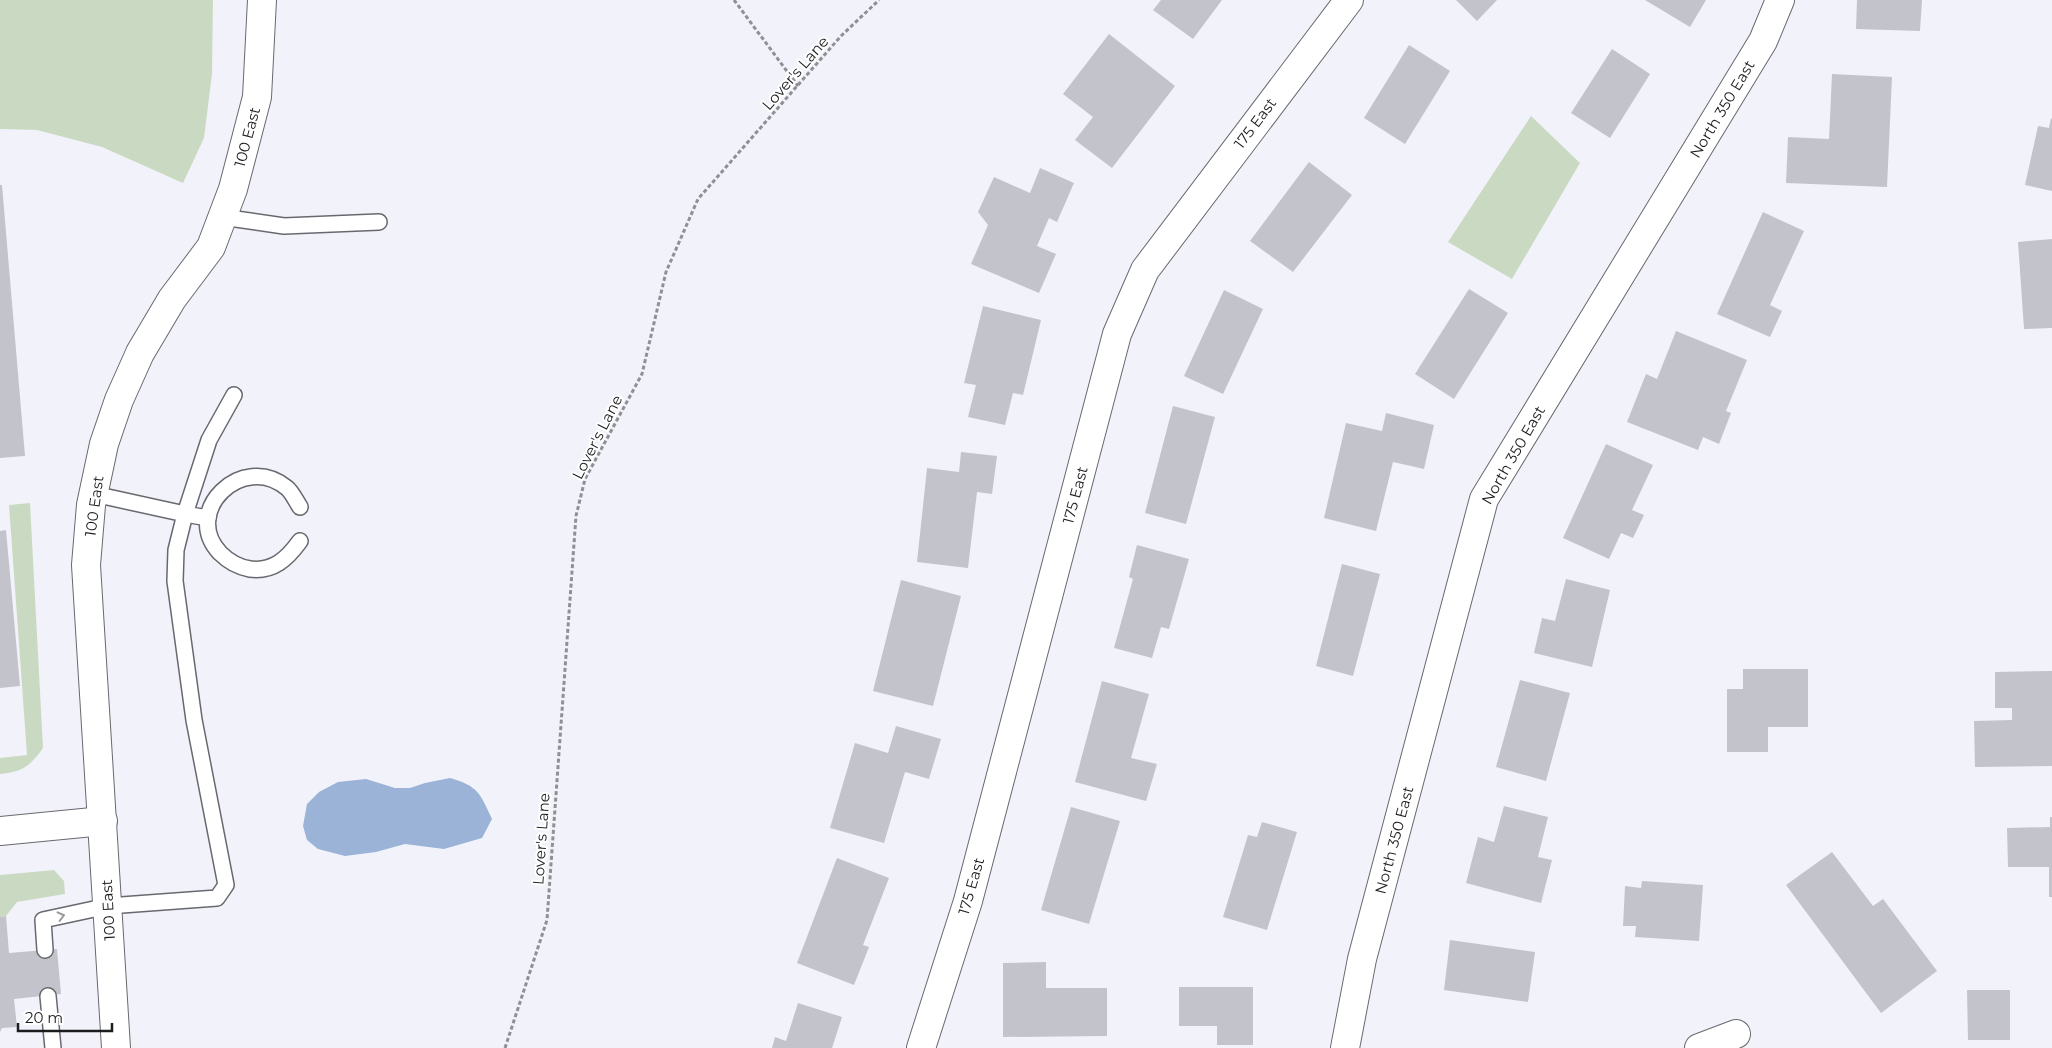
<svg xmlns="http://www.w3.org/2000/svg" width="2052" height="1048" viewBox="0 0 2052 1048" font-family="Montserrat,sans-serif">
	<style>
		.green { fill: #cadac2 }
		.water { fill: #9bb3d7 }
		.building { fill: #c3c4cb }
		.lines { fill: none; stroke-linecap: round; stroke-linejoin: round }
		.lane-casing { stroke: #68696f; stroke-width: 18 }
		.street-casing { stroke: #68696f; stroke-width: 30 }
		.path { stroke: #8f9094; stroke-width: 3; stroke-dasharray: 4 2.5; stroke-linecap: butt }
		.lane { stroke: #fff; stroke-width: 15 }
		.street { stroke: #fff; stroke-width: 28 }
		.oneway { stroke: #98999a }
		.labels { text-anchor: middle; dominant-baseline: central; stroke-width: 4; stroke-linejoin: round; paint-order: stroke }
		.street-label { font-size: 15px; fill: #1b1c1e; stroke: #fff }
	</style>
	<rect width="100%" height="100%" fill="#f2f3fa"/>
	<g class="green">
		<path d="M0,0H213L212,74L204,138L183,183L102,147L37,130L0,129Z"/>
		<path d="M1531,116L1580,163L1512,279L1448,242Z"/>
		<path d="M30,503L43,748C30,766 23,772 0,774V758L27,755L9,505Z"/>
		<path d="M54,870L64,881L65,894L17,902L6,916L0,917V875Z"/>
	</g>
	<path class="water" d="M450,778C478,786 480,793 492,819L482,838L444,849L405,844L376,852L345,856L318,849L307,840L303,826L307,804L319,792L338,782L366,779L395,788H410L425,783Z"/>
	<g class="building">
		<path d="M1161,0H1222L1193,39L1153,10Z"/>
		<path d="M1456,0H1497L1477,21Z"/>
		<path d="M1645,0H1706L1690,27Z"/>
		<path d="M1857,0H1922L1920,31L1856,29Z"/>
		<path d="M1109,34L1175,86L1112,168L1075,140L1093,117L1063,94Z"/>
		<path d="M1409,45L1450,71L1405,144L1364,118Z"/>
		<path d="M1612,49L1650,74L1610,138L1571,113Z"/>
		<path d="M1832,74L1892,77L1887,187L1786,183L1788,137L1829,139Z"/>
		<path d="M2051,118L2052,119V191L2025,185L2038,126L2049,128Z"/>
		<path d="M1309,162L1352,195L1293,272L1250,241Z"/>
		<path d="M1040,168L1074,183L1057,222L1049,218L1037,246L1056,254L1039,293L971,264L988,225L978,212L994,177L1030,193Z"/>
		<path d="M0,185H2L25,456L0,458Z"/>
		<path d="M1763,212L1804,231L1770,305L1782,311L1770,337L1717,314Z"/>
		<path d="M2052,239V328L2024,329L2018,242Z"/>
		<path d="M1469,289L1508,313L1454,399L1415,374Z"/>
		<path d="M1224,290L1263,309L1223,394L1184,376Z"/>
		<path d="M983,306L1041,320L1023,395L1013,393L1005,425L968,417L976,385L964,383Z"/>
		<path d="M1676,331L1747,360L1726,411L1731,413L1719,444L1703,437L1698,450L1627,422L1646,374L1657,379Z"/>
		<path d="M1173,406L1215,417L1186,524L1145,513Z"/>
		<path d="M1386,413L1434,425L1424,469L1393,462L1376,531L1324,518L1346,423L1382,431Z"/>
		<path d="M1606,444L1653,465L1632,510L1644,515L1633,538L1621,533L1609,559L1563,538Z"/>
		<path d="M961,452L997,456L992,494L977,492L968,568L917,562L927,468L959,472Z"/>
		<path d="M6,530L20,686L0,688V531Z"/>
		<path d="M1137,545L1189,559L1169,629L1161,627L1152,658L1114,648L1133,579L1129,577Z"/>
		<path d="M1342,564L1380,574L1353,676L1316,666Z"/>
		<path d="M1566,579L1610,590L1592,667L1534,653L1542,618L1555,621Z"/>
		<path d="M901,580L961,596L933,706L873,691Z"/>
		<path d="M1743,669H1808V727H1768V752H1727V689H1743Z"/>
		<path d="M2052,671V766L1975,767L1974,721L2012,720V708H1995V672Z"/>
		<path d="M1520,680L1570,693L1546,781L1496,767Z"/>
		<path d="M1102,681L1149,694L1131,758L1157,764L1146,801L1075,782Z"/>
		<path d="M896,726L941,739L929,779L905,772L884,843L830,828L855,743L888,753Z"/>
		<path d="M1504,806L1548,817L1538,857L1552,860L1541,903L1466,883L1478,837L1494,842Z"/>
		<path d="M1071,807L1120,821L1089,924L1041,910Z"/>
		<path d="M2050,817H2052V897H2049V867H2008L2007,828L2050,827Z"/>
		<path d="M1262,822L1297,832L1267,930L1223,917L1248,835L1257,837Z"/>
		<path d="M1832,852L1873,906L1883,899L1937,971L1881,1013L1786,885Z"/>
		<path d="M837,858L889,878L863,945L869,947L854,985L797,963Z"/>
		<path d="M1642,881L1703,885L1699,941L1635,937L1636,926H1623L1625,886L1641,888Z"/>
		<path d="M6,916L9,953L57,949L61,994L14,999L17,1027L2,1028L0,1032V917Z"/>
		<path d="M1450,940L1535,952L1528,1002L1444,990Z"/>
		<path d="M1046,962V988H1107V1036L1003,1037V963Z"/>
		<path d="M1179,987H1253V1045H1217V1026H1179Z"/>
		<path d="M1967,990H2010V1040H1968Z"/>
		<path d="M798,1003L842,1017L832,1048H772L775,1037L786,1041Z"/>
	</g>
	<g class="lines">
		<g class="lane-casing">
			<g id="lane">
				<path d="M222,217L284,226L379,222"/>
				<path d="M300,507C296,501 292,492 287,488C242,451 181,512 220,553C229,562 238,567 250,569C273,572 287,559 300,541"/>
				<path d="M208,518L185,514L209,440L234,395"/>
				<path d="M45,950L43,920L108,906L217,898L226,885L194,720L175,581L176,550L185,514L94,494"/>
				<path d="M48,996L53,1048"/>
			</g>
		</g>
		<g class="street-casing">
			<g id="street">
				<path d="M0,831L103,821"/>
				<path d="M116,1048L86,565L91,505L104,444L119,400L140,353L172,299L211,247L233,189L257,97L262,0"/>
				<path d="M921,1048L968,901L1117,334L1145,270L1349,0"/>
				<path d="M1345,1048L1362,959L1484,499L1763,41L1780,0"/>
				<path d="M1699,1048L1736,1034"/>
			</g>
		</g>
		<g class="path">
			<path d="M734,0L798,86"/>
			<path d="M505,1048L547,920L576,516L585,479L642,374L666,272L698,199L841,36L879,0"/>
		</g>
		<use href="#lane" class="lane"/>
		<use href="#street" class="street"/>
	</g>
	<defs><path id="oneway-chevron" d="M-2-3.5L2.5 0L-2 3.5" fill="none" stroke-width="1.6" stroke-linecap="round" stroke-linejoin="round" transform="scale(1.25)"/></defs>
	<use class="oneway" href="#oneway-chevron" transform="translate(61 916) rotate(-14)"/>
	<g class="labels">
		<g class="street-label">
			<text transform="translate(795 73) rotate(-49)">Lover's Lane</text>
			<text transform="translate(1722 109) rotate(-59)">North 350 East</text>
			<text transform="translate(1255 123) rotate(-53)">175 East</text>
			<text transform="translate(247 137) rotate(-75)">100 East</text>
			<text transform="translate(597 437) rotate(-63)">Lover's Lane</text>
			<text transform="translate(1513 455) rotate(-60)">North 350 East</text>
			<text transform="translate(1075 495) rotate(-75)">175 East</text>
			<text transform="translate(94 506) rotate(-82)">100 East</text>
			<text transform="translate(541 839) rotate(-86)">Lover's Lane</text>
			<text transform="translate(1394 840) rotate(-75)">North 350 East</text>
			<text transform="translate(971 886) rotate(-74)">175 East</text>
			<text transform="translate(108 910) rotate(-93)">100 East</text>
		</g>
	</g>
	<path d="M18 1023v8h94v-8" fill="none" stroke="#1b1c1e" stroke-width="2.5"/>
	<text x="25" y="1023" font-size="15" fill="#1b1c1e" stroke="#ffffff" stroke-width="4" paint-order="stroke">20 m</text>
</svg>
